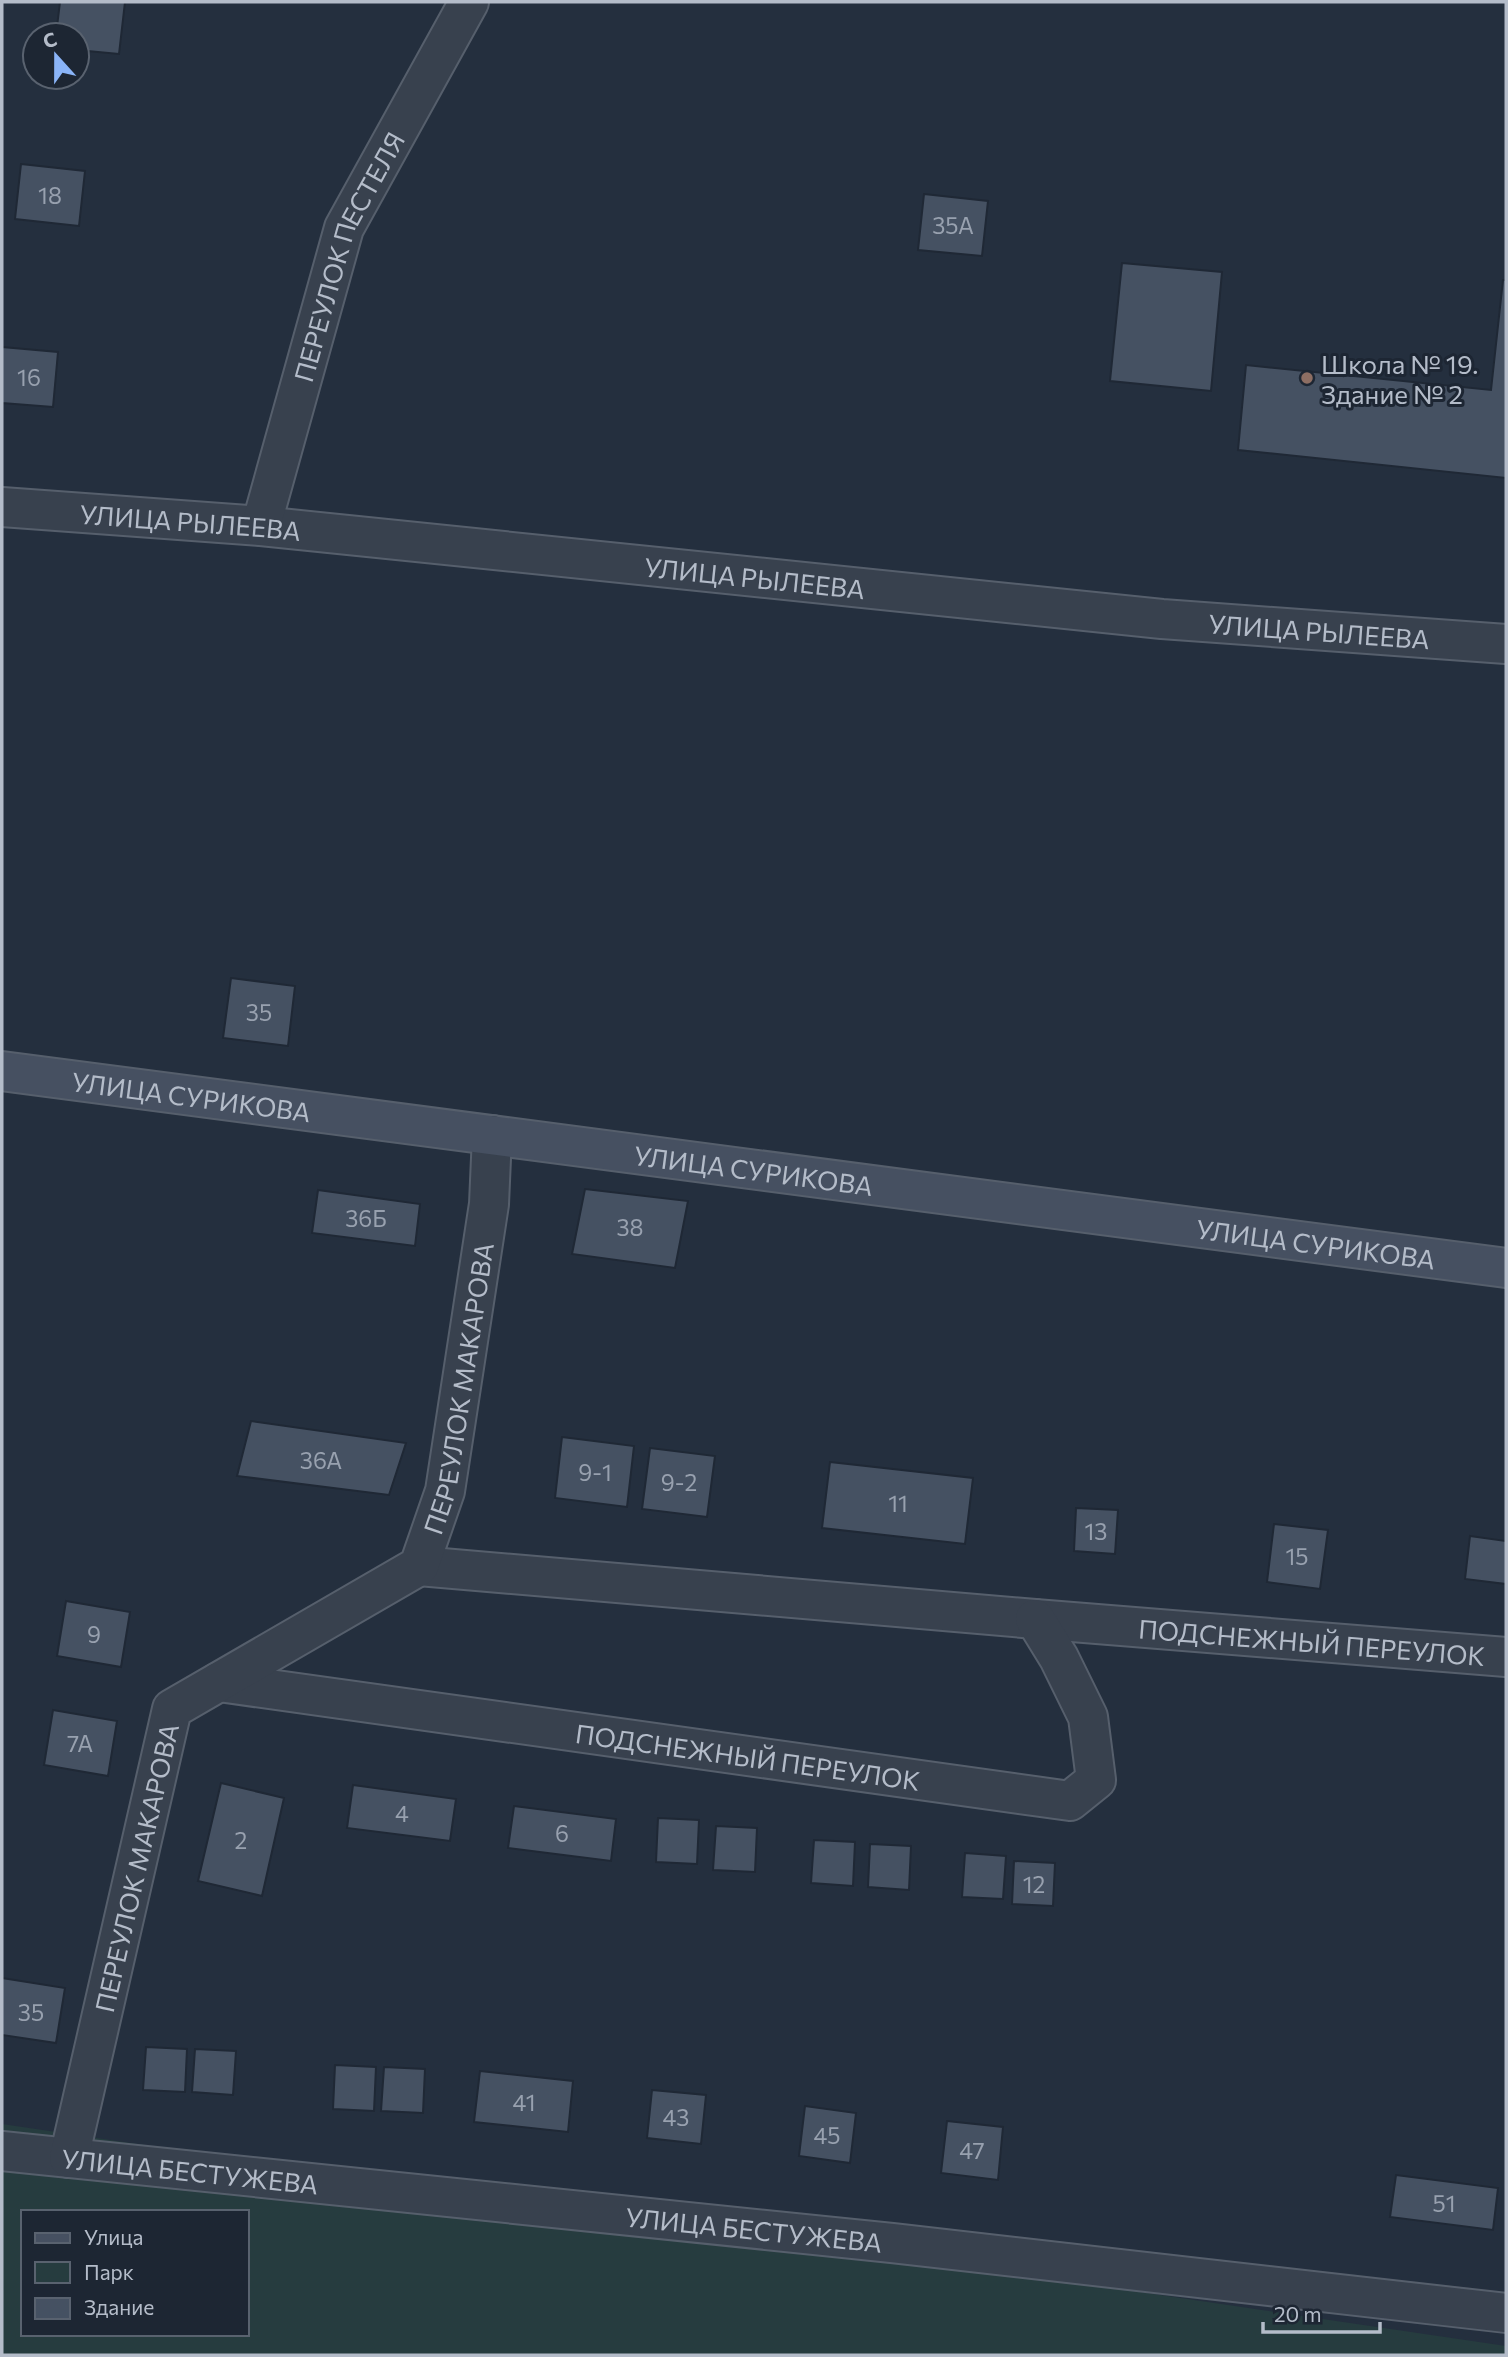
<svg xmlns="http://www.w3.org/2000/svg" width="1508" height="2357" viewBox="0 0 1508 2357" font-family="Commissioner,sans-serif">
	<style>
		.green { fill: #263c3f; fill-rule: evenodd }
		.building { fill: #455162; stroke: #1f2835; stroke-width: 2 }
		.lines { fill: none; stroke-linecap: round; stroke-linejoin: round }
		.minor-casing { stroke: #565f6c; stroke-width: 42 }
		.secondary-casing { stroke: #565f6c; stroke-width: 42 }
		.minor { stroke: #38414e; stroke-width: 38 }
		.secondary { stroke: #465061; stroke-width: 38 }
		.education-dot { fill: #8d6e63; stroke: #1d2633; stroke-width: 2.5 }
		.labels { text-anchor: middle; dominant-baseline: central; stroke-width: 6; stroke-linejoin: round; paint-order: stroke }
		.number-label { font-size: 23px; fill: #98a1af }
		.street-label { font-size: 26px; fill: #b4bcc9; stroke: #1d2633 }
		.poi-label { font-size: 26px; fill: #b4bcc9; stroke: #1d2633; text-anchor: start }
	</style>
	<rect width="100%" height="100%" fill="#242f3e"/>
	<path class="green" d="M2,2124L1506,2346V2355H2ZM23,2212H247V2334H23Z"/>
	<g class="building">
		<path d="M60,2H125L119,54L77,50V35H56Z"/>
		<path d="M21,164L85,171L79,226L15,219Z"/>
		<path d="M924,194L988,201L982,256L918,250Z"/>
		<path d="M1122,263L1222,272L1211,391L1110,381Z"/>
		<path d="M1503,280H1506V478L1238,450L1246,365L1491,390Z"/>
		<path d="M2,347L58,352L53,407L2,403Z"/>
		<path d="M231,978L295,986L288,1046L223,1038Z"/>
		<path d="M585,1189L688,1201L675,1268L572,1254Z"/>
		<path d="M318,1190L420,1204L415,1246L312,1233Z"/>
		<path d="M251,1421L406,1443L389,1495L237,1476Z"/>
		<path d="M562,1437L634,1446L627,1507L555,1498Z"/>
		<path d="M650,1448L715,1456L707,1517L642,1509Z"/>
		<path d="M830,1462L973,1478L965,1544L822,1528Z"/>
		<path d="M1076,1508L1118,1510L1115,1554L1074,1551Z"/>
		<path d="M1274,1524L1328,1530L1320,1589L1267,1582Z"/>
		<path d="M1470,1536L1506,1541V1584L1465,1579Z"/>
		<path d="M66,1601L130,1612L121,1667L57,1656Z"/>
		<path d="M53,1710L117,1721L108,1776L44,1765Z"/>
		<path d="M221,1783L284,1798L262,1896L198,1881Z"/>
		<path d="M353,1785L456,1799L450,1841L347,1828Z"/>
		<path d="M514,1806L616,1819L611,1861L508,1848Z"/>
		<path d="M658,1818L699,1820L697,1864L656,1862Z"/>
		<path d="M716,1826L757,1828L755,1872L713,1870Z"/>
		<path d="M814,1840L855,1842L853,1886L811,1883Z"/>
		<path d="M870,1844L911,1846L909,1890L868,1887Z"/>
		<path d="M965,1853L1006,1856L1003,1899L962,1897Z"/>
		<path d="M1014,1861L1055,1863L1053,1906L1012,1904Z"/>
		<path d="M2,1978L65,1988L56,2043L2,2035Z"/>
		<path d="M146,2047L187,2049L185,2092L143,2090Z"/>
		<path d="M195,2049L236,2051L233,2095L192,2092Z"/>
		<path d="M335,2065L376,2067L374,2111L333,2109Z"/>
		<path d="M384,2067L425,2069L423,2113L381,2111Z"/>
		<path d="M480,2071L573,2081L568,2132L474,2122Z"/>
		<path d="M652,2090L706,2095L701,2144L647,2138Z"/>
		<path d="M805,2106L856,2113L850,2163L799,2156Z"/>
		<path d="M947,2121L1003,2127L998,2180L941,2173Z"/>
		<path d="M1396,2175L1498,2188L1493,2230L1390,2217Z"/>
	</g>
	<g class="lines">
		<g class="minor-casing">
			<g id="minor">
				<path id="s1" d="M2,507L261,526L1162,619L1506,644"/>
				<path id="s2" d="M261,526L344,228L469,2"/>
				<path id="s3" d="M419,1566L1035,1619L1506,1657"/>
				<path id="s4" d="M219,1682L1070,1801L1096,1780L1088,1717L1059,1658L1035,1619"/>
				<path id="s5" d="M2,2151L892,2243L1506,2313"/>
				<path id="s6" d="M69,2158L172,1709L419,1566L445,1491L489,1204L492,1135"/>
			</g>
		</g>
		<g class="secondary-casing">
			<g id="secondary">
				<path id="s7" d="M2,1071L1506,1268"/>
			</g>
		</g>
		<use href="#minor" class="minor"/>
		<use href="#secondary" class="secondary"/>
	</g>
	<circle class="education-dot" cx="1307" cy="378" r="7"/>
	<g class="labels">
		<g class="number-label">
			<text x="50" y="195">18</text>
			<text x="953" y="225">35А</text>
			<text x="29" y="377">16</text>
			<text x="259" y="1012">35</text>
			<text x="366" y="1218">36Б</text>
			<text x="630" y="1227">38</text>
			<text x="321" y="1460">36А</text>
			<text x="595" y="1472">9-1</text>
			<text x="679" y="1482">9-2</text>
			<text x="898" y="1503">11</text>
			<text x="1096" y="1531">13</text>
			<text x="1297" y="1556">15</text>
			<text x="94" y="1634">9</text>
			<text x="80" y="1743">7А</text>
			<text x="402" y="1813">4</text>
			<text x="562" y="1833">6</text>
			<text x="241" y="1840">2</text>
			<text x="1034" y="1884">12</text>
			<text x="31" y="2012">35</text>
			<text x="524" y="2102">41</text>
			<text x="676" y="2117">43</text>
			<text x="827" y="2135">45</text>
			<text x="972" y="2150">47</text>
			<text x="1444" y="2203">51</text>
		</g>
		<g class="street-label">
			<text stroke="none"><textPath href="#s2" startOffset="284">ПЕРЕУЛОК ПЕСТЕЛЯ</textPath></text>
			<text stroke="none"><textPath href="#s1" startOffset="189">УЛИЦА РЫЛЕЕВА</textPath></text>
			<text stroke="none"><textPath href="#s1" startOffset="756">УЛИЦА РЫЛЕЕВА</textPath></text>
			<text stroke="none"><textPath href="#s1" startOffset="1323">УЛИЦА РЫЛЕЕВА</textPath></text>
			<text stroke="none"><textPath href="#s7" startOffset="191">УЛИЦА СУРИКОВА</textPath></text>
			<text stroke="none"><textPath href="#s7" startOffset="758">УЛИЦА СУРИКОВА</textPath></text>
			<text stroke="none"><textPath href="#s7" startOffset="1325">УЛИЦА СУРИКОВА</textPath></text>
			<text stroke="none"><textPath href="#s6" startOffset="929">ПЕРЕУЛОК МАКАРОВА</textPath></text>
			<text stroke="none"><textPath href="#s3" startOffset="896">ПОДСНЕЖНЫЙ ПЕРЕУЛОК</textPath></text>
			<text stroke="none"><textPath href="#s4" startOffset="534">ПОДСНЕЖНЫЙ ПЕРЕУЛОК</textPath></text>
			<text stroke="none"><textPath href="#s6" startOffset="298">ПЕРЕУЛОК МАКАРОВА</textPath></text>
			<text stroke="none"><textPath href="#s5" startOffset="189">УЛИЦА БЕСТУЖЕВА</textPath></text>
			<text stroke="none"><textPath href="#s5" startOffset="756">УЛИЦА БЕСТУЖЕВА</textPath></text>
		</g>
		<g class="poi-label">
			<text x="1321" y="363">Школа № 19.<tspan x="1321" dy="30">Здание № 2</tspan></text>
		</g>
	</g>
	<rect width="1508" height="2357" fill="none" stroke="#b4bcc9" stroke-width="7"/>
	<rect x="21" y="2210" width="228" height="126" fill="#1d2633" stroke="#59626f" stroke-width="2"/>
	<rect x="35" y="2233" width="35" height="10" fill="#465061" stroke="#59626f" stroke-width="2"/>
	<text x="84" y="2245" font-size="21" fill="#b4bcc9">Улица</text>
	<rect x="35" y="2262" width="35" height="21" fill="#263c3f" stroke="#59626f" stroke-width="2"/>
	<text x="84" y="2280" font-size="21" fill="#b4bcc9">Парк</text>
	<rect x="35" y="2298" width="35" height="21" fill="#455162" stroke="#59626f" stroke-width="2"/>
	<text x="84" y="2315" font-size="21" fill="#b4bcc9">Здание</text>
	<g transform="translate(56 56) rotate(339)"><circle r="33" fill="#1d2633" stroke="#59626f" stroke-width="2"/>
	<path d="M0-5L12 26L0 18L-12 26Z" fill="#8ab4f8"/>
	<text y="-10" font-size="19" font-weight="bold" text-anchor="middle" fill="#b4bcc9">С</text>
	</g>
	<path d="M1263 2322v10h117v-10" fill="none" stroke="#b4bcc9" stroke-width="3.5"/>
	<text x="1274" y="2322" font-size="21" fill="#b4bcc9" stroke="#1d2633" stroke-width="5" paint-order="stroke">20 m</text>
</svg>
